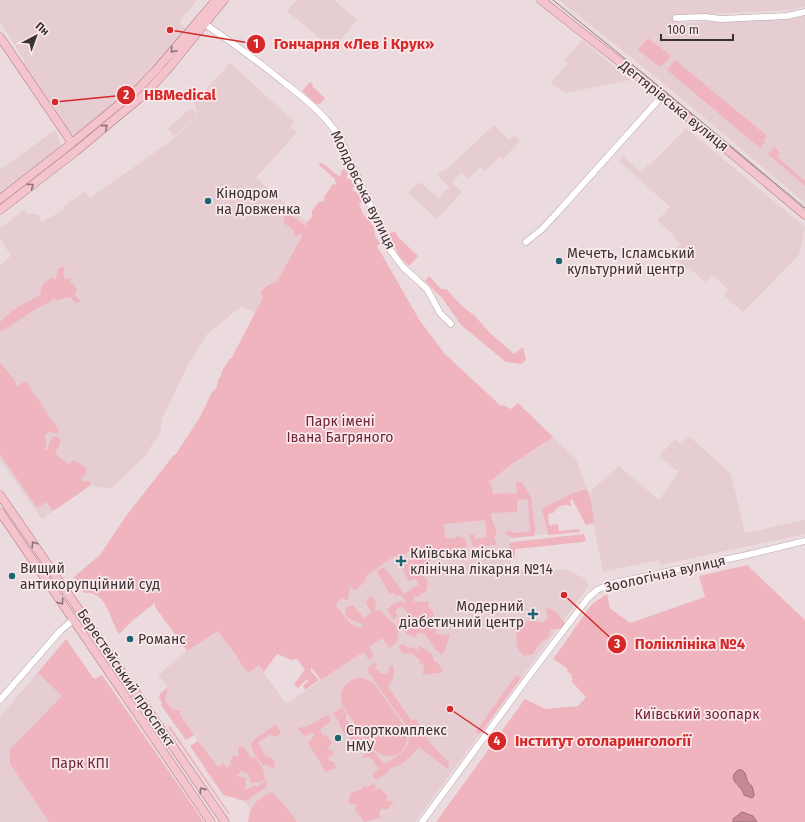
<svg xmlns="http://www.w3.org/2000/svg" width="805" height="822" viewBox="0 0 805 822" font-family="'Fira Sans',sans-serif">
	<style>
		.built { fill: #e6cdd1 }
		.green { fill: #efb4be }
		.water { fill: #c78894; stroke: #9c6e77 }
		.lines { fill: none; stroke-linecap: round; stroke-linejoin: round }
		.minor-casing { stroke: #b7a6a9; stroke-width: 7 }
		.major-casing { stroke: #ad7882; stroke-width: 9 }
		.minor { stroke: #fff; stroke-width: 6 }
		.major { stroke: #f4c4cd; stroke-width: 8 }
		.tram { stroke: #8d8184; stroke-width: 1 }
		.oneway { stroke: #8d7479 }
		.poi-dot { fill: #1d6373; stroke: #fae8eb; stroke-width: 1.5 }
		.labels { text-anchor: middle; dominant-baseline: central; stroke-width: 3.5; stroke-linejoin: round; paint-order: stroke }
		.street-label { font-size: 14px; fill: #393234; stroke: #fae8eb }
		.poi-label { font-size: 14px; fill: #393234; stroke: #fae8eb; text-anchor: start }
		.park-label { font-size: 14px; fill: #702339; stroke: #fae8eb }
		.leader { fill: none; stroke: #d62828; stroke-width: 1.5 }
		.callout-dot { fill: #d62828; stroke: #fae8eb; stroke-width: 1.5 }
		.mark-label { font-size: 12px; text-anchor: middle; font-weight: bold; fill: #fff }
		.callout-label { font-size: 15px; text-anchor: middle; font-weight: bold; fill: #d62828; stroke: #fae8eb; stroke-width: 3.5; stroke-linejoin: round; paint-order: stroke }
	</style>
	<rect width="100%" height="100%" fill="#ecdbde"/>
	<g class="built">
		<path d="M0,0H197L179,22L187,30L138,86L78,134L74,135L70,134L21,64L25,61L0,22Z"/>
		<path d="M297,0H334L357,20L333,49L287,11Z"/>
		<path d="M559,0H805V7L789,10L676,16L673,19L678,23L786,18L805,14V203L657,78Z"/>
		<path d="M582,40L630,80L565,93L551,83L568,63L565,60Z"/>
		<path d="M230,63L295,122L290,127L297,132L256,178L309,224L299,239L272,292L268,290L255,313L242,306L207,334L188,365L162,419L160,433L144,457L112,488L101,487L97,488L93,485H91L42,519L0,460V265L11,256L0,239V228L23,211H25L27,214H37L42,222L63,210L64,206L85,191L90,198L151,155L173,139L198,116L174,136L167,129L191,108L198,115L194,103Z"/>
		<path d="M494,125L509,140L514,135L520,141L503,159L500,157L485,171L480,167L468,179L461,173L452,183L462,192L437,219L408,193L419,182L439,198L449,187L437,175L448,168Z"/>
		<path d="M686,128L805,227L799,255L743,312L724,296L728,289L712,275L705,282L689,268H684L673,257L680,244L676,240L675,236L657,221L670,207L619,161L623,156L641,172L647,165L651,164Z"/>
		<path d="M55,130L60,140V145L58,149L0,192V170Z"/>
		<path d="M689,436L731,474L745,533L805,520V534L660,565L659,560L603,572L594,528L591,501L588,494L595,487L619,466L659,500L680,470H676L660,457V455L675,439L681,444Z"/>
		<path d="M553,437L576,459L587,489L573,493L542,509L547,534L510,538L511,570H567L584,578L589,586L415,822H254L249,815L250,811L249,807L244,800H238L179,713L182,711L172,709L165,701L168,687L158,675L187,651L218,631L239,662L251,654L286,704L324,678L325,599L458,506L509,466Z"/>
		<path d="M66,639L192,822H0V717Z"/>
	</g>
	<g class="green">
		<path d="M648,38L671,56L662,66H658L638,50Z"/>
		<path d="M675,60L767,136L763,140L765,142L760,148L667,70Z"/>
		<path d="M310,82L313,85L312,86L325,98L320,104H316L302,91Z"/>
		<path d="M774,147L780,153L777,157L805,181V186L768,154Z"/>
		<path d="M319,163C328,163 332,175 341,176V171L344,169L348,173L346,178L351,180L356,185L352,189L355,192L361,194L364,200L359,204L363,214L374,227L375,236L380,243L377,246L420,321L445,354L501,406L503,405L511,409L518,403L553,437L509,466L489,482L492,487L493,494L517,493L516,483L522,482L531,498L535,529L534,536L512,538L504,532L511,531L512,533L530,532L528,499L517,500V512L491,513L492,520L497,533L494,538L497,545L473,547L469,535L474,534L475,539L487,537L485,520L444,524L445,539L456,538L457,536L464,538L468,547L453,549L448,551L446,556H435L430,560C429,567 425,570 424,577L427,580V590L417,597L414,596L413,598L415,602L428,601L429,607L434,613L430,624L437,630L435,634L450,635L446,647L442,655L434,648L425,634L417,633L416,638L407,634L398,624V620L402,621L408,629L415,623L403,607L398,608L395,612L398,617L393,619L387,610L392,605L401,601L407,603L401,595L396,596L393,593L390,594L377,572L381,568H385L404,594L419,584L415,578L409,581L401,567L405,566L404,564L416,556L412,550L400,557L395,556L367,575L365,581L356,590L350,587L348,600L342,598L338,601L336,606C346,615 348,628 363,627L362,624L349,619L345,613L346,607L353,605L364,618L372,612L366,603L369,597L374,598L376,603L374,610L381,611L399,629L397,641L390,648L382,638L369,647L374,655L369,660L363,652L321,680L311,667V671L319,680L305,690L303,686L308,681L307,679L298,688L294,684L305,670L297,659L292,660L277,654L264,672L259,665L248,673L218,631L187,651L155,607V603L132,621L119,634C110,621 107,590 84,593L74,577L100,555L126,516L173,456L176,454L200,417L212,392L217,387L218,380L221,376L222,371L230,358L231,359L263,298L261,293C266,285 269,284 277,282L302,235L300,233L296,238L294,231L283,222L284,217L288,213L306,226L307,222L312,217V211L319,202L324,201V197L333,184L336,185L337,183L335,182V179L320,166Z"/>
		<path d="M395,231L398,237L418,256L409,266L400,257L388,234Z"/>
		<path d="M63,267L65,269L63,274L65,279L71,278L70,284L74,285L77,290L75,295L81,302L76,303L70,297L56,300L53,298L50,302C32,309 17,323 0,332V322L13,310L40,295L42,285L52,277L56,279L58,269Z"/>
		<path d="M429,276L441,289H446L464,308L474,315L489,332L514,354L523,347L526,359L522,364L506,362L461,325L443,299L425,281Z"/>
		<path d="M0,363L14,379L17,386L26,381L59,431L58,434L50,432L45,434V439L47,444L44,449L47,450L51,439L55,436L60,438V443L55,454L69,464L73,460L85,467L86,474L81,479L83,482L89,481L91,485L53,511L46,502L37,508L0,454Z"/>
		<path d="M587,489L591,501L594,523L586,525L572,499L570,501L572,506C563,504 558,505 553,513L548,514L549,525L558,524L559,531L579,529L580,532L548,535L542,509L573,493Z"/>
		<path d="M584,534L586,540L583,542L516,549L515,548V556L513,559L509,556V544L512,542Z"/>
		<path d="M747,565L805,620V822H436L525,699L545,709L578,706L586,697C580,691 576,686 571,681L573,679L571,677L572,675L567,671L568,669L553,659L592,604L607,594L610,608L630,623L705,597L699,576Z"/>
		<path d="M545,607L555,611L565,623L562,629H551L548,638L541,642L533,654L524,656L517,647L516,623C524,621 534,620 542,623L548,618Z"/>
		<path d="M66,639L94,679L102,675L204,822H49L10,764V749L62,696L38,673Z"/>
		<path d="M402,644L409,648L413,647L417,650L420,646L432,654L434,661L438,663L443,672L423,675L424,665L420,664V660L412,654L403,653L398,648Z"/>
		<path d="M374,662L377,665L375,668L380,673L388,674L389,668L393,665C395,673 393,681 388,687L411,720L416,719C423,736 435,750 449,762L448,769L419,747C411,755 402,768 390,768L389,771L377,780L372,775L379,769L370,757L362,758L369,749L376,754L384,764C395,757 410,751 409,736L412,734L367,670Z"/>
		<path d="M516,675L521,678L479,735L476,732Z"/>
		<path d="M357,678C365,678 369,680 375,685L405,727C414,750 392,766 373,749L343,707C338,693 343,682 357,678Z"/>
		<path d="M168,687L165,701L172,709L182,711L179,713L194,735L186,740L161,705L162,702L159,698L160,694Z"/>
		<path d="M342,708L347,715L345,718L350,724H353L359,733V736H361L368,745V747L361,752L357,750L347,734L345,735L340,727V723L333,713Z"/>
		<path d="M328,715L331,721L320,730L323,735H326L332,743L327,748L333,751V755L327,758L329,761H333L337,768L326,772L308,743L315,734L310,733L304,736L298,728L309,726L321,718Z"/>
		<path d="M275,725L278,727L281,733L275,737L270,734L258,743L266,757H271L275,763L273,769L266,764L263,766L253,752L251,744L256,738Z"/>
		<path d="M170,726L230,814L229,815L168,727Z"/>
		<path d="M198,741L218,767L223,763L227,768L231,765L230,760L234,756H239L238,747H244L251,758H256L263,769L265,780L259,783L257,782L251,783L249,775L242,771L236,776L246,778L245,790L255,785L257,787L266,781L267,786L246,801L223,795L190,746Z"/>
		<path d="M374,783L376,787L372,793L379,788L387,795V801H394L388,809H381L379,813L380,818L364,822L355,810L356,804H351L348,801L352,792L361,790L364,785L366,788Z"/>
		<path d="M272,792L286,807L297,822H248C250,805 257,799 272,792Z"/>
	</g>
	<g class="water">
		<path d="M738,770H742L745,773L748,783C752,784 754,791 754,796L752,798L744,795C743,786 725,780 738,770Z"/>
		<path d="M742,812L753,816L757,822H733V819Z"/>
	</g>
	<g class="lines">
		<g class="minor-casing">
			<g id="minor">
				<path d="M676,18L705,17L721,19L787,16L805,12"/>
				<path d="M205,24C233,43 260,63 286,84C307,100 326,116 340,138L391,251L403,267L427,289L440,313L451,324"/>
				<path d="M526,242L541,230L557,213L662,96"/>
				<path d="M0,700L60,631L73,620"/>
				<path d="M422,822L529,676L588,598L597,590L614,583L747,555L805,541"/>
			</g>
		</g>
		<g class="major-casing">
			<g id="major">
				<path d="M541,0L658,92L805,215"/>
				<path d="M0,37L72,143"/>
				<path d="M0,199L72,143L139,88L157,69L216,0"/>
				<path d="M0,210L75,152L146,93L168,69L224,0"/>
				<path d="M0,495L225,822"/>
				<path d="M0,512L211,822"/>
			</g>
		</g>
		<use href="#minor" class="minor"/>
		<use href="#major" class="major"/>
		<path class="tram" d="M553,0L661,88L805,208"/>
	</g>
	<defs><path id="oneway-chevron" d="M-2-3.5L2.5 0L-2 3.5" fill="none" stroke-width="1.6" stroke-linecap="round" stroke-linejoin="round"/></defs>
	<g class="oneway">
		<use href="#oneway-chevron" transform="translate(173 50) rotate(131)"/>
		<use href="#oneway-chevron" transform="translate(105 127) rotate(-40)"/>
		<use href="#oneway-chevron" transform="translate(31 186) rotate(-37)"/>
		<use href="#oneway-chevron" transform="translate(34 544) rotate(-124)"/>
		<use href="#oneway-chevron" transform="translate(61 602) rotate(56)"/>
		<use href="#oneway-chevron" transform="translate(202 790) rotate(-125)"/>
	</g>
	<g class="poi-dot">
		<circle cx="208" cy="201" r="4"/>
		<circle cx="559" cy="261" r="4"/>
		<path d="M399 555h4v4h4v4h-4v4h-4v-4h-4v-4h4z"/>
		<circle cx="12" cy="576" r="4"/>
		<path d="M531 608h4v4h4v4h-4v4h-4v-4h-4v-4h4z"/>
		<circle cx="130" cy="639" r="4"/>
		<circle cx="338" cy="738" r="4"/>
	</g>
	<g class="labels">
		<g class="street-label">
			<text transform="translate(674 106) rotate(39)">Дегтярівська вулиця</text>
			<text transform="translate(363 190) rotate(64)">Молдовська вулиця</text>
			<text transform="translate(665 574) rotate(-13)">Зоологічна вулиця</text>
			<text transform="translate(126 678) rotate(56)">Берестейський проспект</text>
		</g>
		<g class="poi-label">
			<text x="216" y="193">Кінодром<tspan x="216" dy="16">на Довженка</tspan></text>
			<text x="567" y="253">Мечеть, Ісламський<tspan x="567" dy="16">культурний центр</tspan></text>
			<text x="410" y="553">Київська міська<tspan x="410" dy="16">клінічна лікарня №14</tspan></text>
			<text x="20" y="568">Вищий<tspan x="20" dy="16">антикорупційний суд</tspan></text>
			<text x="524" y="606" text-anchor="end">Модерний<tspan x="524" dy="16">діабетичний центр</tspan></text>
			<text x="138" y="639">Романс</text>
			<text x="346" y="730">Спорткомплекс<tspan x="346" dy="16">НМУ</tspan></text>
		</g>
		<g class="park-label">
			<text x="340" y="421">Парк імені<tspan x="340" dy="16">Івана Багряного</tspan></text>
			<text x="697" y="714">Київський зоопарк</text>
			<text x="80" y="763">Парк КПІ</text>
		</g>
	</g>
	<path class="leader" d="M170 30L256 44M55 102L126 95M564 595L617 644M450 709L497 741"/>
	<g class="callout-dot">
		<circle cx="170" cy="30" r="4"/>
		<circle cx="55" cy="102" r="4"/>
		<circle cx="564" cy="595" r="4"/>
		<circle cx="450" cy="709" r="4"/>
		<circle cx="256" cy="44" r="10"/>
		<circle cx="126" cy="95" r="10"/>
		<circle cx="617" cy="644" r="10"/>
		<circle cx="497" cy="741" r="10"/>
	</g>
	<g class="mark-label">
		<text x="256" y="48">1</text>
		<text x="126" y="99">2</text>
		<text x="617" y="648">3</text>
		<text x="497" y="745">4</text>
	</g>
	<g class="callout-label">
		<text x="354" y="49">Гончарня «Лев і Крук»</text>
		<text x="180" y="100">HBMedical</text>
		<text x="690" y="649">Поліклініка №4</text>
		<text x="603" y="746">Інститут отоларингології</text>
	</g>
	<g transform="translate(36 36) rotate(41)" stroke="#fae8eb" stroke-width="3" paint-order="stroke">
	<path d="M0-3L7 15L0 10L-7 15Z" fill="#393234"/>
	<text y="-6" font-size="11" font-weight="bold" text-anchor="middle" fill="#393234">Пн</text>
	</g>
	<path d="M661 34v6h72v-6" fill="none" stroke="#393234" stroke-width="2"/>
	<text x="667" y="34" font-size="12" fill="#393234" stroke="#fae8eb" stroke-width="3" paint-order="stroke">100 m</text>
</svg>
